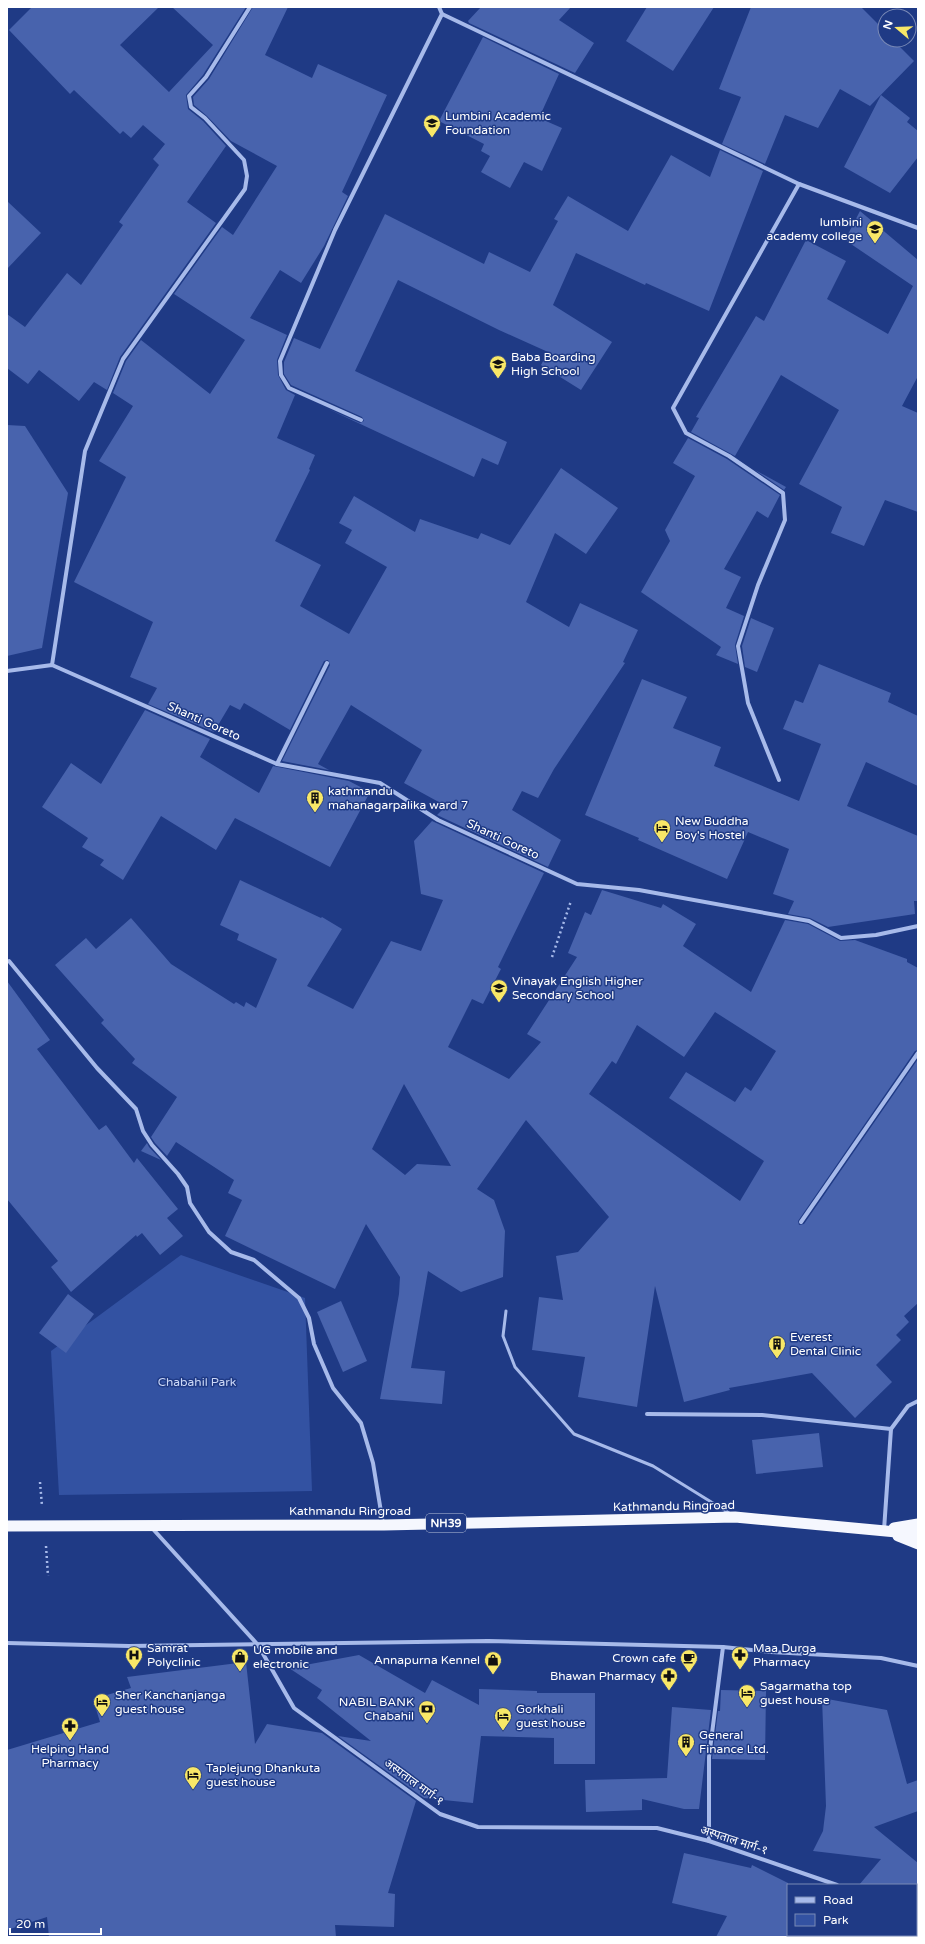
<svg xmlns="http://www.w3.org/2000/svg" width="925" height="1944" viewBox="0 0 925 1944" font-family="'Varela Round','Noto Sans Devanagari',sans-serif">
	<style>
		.green { fill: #3352a2 }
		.building { fill: #4863ad; fill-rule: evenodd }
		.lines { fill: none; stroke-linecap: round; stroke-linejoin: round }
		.path { stroke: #a7baea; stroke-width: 2.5; stroke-dasharray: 2 3; stroke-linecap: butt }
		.service { stroke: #a7baea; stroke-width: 3 }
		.minor { stroke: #a7baea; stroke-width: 4 }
		.trunk { stroke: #f5f7fe; stroke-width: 11 }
		.labels { text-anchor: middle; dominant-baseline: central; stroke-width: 3; stroke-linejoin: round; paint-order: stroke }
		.shield { fill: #1f3a85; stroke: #bcc4da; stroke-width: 1 }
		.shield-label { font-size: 11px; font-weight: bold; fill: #fff }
		.poi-label { font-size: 12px; fill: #fff; stroke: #1f3a85; text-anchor: start }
		.street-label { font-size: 12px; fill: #fff; stroke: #1f3a85 }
		.park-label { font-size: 12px; fill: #ccd8f7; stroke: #1f3a85 }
	</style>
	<rect width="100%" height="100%" fill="#1f3a85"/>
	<path class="green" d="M181,1255L305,1298L312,1491L59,1495L51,1351Z"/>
	<g class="building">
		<path d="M32,7H159L120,45L169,92L213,45L172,7H246L203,75L186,95L188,109L203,121L226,146L187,202L216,223L120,357L107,390L94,382L79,401L39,370L28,384L7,368V314L25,327L67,273L81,285L123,225L119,222L159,165L153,159L165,144L143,125L131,138L123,131L120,134L74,90L70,94L9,30Z"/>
		<path d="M253,7H288L265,55L312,78L318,64L387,95L342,192L348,196L324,246L301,283L280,270L250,318L287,335L277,360L278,375L286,390L295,395L277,438L315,455L309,469L310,470L275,541L321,565L300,606L349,634L387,567L345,543L352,530L339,523L354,496L415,532L420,519L478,539L481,533L510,545L561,468L618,508L586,554L555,533L526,602L569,627L580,603L638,630L623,662L625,663L554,769L538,798L522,791L512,810L561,840L548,867L437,815L446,806L404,783L422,750L351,705L318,764L329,770L282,761L330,665L328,660L324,661L290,730L244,703L240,710L230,705L214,732L148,704L157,688L130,677L153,622L74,582L126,477L99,461L133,406L113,393L126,361L141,340L210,394L245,340L174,294L222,227L233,235L277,166L231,141L207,116L194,105L193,97L209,79Z"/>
		<path d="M481,7H571L559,20L594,43L575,73L469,23L468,21Z"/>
		<path d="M647,7H714L673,71L626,41Z"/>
		<path d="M751,7H861L885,31V40H893L914,61L870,106L840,89L818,128L785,115L765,164L722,144L741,97L719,89Z"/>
		<path d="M483,37L559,74L539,118L562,128L542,171L524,162L510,188L481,172L490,156L481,151L484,144L439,121Z"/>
		<path d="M881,95L910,118L907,122L918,131V157L890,193L844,167Z"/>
		<path d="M720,150L763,171L709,311L646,283L645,285L576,253L553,305L612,342L581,390L541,365L548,352L499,330L398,280L355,371L507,442L498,465L482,458L474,477L326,408L360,423L364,421L362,417L291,385L284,374V362L294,338L320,349L385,214L484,264L489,252L530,272L558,221L554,219L568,196L628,231L671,155L710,177Z"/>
		<path d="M7,201L41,233L7,269Z"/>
		<path d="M860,211L918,260V376L902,406L918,413V512L885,500L864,546L831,533L842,507L799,484L839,410L781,375L735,456L691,432L699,418L696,417L756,316L764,321L806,240L846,261L827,299L888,334L913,286L845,240Z"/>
		<path d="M7,425L25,426L68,493L42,648L7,656Z"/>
		<path d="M688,438L727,459L780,495L768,518L757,511L724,569L741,577L726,608L744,616L735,645L738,664L716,655L721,647L641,592L670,541L665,530L695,476L673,463Z"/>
		<path d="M755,470L786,487L784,490Z"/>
		<path d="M751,618L774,628L757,672L745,667L742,646Z"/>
		<path d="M819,664L891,693L888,702L918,716V786L866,762L847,806L918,836V901H914L915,914L828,927L810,918L788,914L794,901L773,894L789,849L748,832L727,879L638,840L639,838L585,815L642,679L687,697L673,728L721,747L714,766L799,801L821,744L783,729L795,700L803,703Z"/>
		<path d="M145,710L210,739L200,757L259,793L273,766L349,781L370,792L330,867L235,818L216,850L161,816L123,880L100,865L104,860L82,847L88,838L42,807L71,763L101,784Z"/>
		<path d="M432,821L544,873L498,967L501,969L483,1004L472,999L448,1047L509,1079L541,1042L527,1034L577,957L568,953L585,912L591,915L602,890L661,908L663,904L696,924L683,946L751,992L785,920L808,924L840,941L855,940L907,959V962L918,968V1050L915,1051L798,1221L799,1225L804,1224L918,1059V1303L904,1316L909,1322L896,1335L901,1340L876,1365L892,1382L855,1418L812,1373L729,1388L730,1390L684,1402L655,1286L637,1407L578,1397L585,1357L532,1350L539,1297L563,1300L556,1256L578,1252L609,1217L526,1120L477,1189L494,1200L505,1231L503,1277L461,1292L428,1271L411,1368L445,1371L442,1404L380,1399L399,1294L400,1277L366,1224L335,1289L225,1236L242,1200L228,1193L234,1180L176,1142L167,1156L155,1143L151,1137L177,1097L132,1063L135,1059L101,1023L104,1020L55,965L86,938L96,949L131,918L171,964L234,1004L236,1002L244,1007L246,1002L256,1008L277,959L237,940L239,934L220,925L240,880L321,918L322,917L342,929L307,986L353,1009L391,941L421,951L443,900L421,894L414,841ZM715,1012L776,1051L751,1091L745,1087L735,1102L686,1072L669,1098L764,1161L740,1201L589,1094L612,1061L616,1064L637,1025L684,1057ZM404,1084L451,1166L417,1164L405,1175L372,1149Z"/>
		<path d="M7,981L50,1040L37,1049L99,1130L106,1125L134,1163L137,1158L178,1209L167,1218L183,1236L160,1255L142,1233L137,1237L136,1235L71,1292L51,1267L58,1261L7,1199Z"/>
		<path d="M147,1143L149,1147L161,1160L141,1151Z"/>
		<path d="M68,1294L94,1314L66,1353L39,1333Z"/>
		<path d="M341,1301L367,1361L343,1372L317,1312Z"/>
		<path d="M819,1433L823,1467L756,1474L752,1440Z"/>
		<path d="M359,1655L425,1693L432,1680L479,1705V1689L537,1691V1693H595V1764H554V1738L481,1736L473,1803L424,1798L338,1736L371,1741L317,1698L322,1690L289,1668Z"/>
		<path d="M246,1662L255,1744L267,1724L322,1733L416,1801L388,1893L395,1894L394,1927L335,1925L336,1937H49L47,1917L7,1930V1750L100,1722L93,1699L131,1688L127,1677Z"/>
		<path d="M721,1690L766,1691L765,1760L712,1759L718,1711H720Z"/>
		<path d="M822,1698L887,1710L907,1784L918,1780V1811L874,1827L918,1863V1885H859L881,1859L813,1851L823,1831L826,1806Z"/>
		<path d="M672,1707L711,1710L699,1809H684L642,1799V1810L586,1812L585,1780L667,1778Z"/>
		<path d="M684,1853L751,1868L752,1865L788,1883V1937H716L727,1916L672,1903Z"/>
	</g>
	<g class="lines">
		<g class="path">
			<path d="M552,957L571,901"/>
			<path d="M40,1482L42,1506"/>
			<path d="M46,1546L48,1576"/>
		</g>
		<path class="service" d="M506,1311L503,1336L515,1367L574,1434L653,1466L729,1513"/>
		<g class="minor">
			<path d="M439,7L442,14L799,184L918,228"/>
			<path d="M361,420L289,388L281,375L280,361L335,230L442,14"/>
			<path d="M52,665L85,451L123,359L245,189L247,176L244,160L205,118L191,107L189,96L206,77L250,7"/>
			<path d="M7,671L52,665L277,764L380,783L438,820L577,884L639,890L809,921L841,938L876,935L918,926"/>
			<path d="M277,764L327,663"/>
			<path d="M779,780L748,703L738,646L758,585L785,520L783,493L729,456L686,433L673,408L799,184"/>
			<path d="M9,961L97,1068L136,1109L143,1131L152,1145L178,1174L187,1187L190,1203L209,1232L231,1252L254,1260L299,1298L309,1318L314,1344L333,1388L361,1423L373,1463L383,1524"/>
			<path d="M801,1222L918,1053"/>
			<path d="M647,1414L762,1415L891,1429"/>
			<path d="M152,1528L258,1645L294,1708L440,1814L478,1827L657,1828L709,1841L837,1885"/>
			<path d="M884,1530L891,1429L908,1406L918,1401"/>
			<path d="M7,1643L129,1646L488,1641L723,1647L771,1652L881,1658L918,1666"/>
			<path d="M709,1841V1757L723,1647"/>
			<path d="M898,1935L900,1937"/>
		</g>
		<g class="trunk">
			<path d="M7,1526L384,1525L735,1517L918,1534"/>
			<path d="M894,1528L918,1524"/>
			<path d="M898,1536L918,1544"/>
		</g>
	</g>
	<defs>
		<g id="school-pin" transform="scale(0.9)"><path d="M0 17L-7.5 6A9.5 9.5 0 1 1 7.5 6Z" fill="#f8e767" stroke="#1f3a85"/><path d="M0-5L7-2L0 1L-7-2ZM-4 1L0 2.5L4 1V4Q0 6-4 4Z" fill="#111"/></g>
		<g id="university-pin" transform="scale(0.9)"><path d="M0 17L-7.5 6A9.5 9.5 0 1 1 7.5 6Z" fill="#f8e767" stroke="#1f3a85"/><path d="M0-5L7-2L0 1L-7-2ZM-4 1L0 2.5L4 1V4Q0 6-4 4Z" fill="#111"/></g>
		<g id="building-pin" transform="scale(0.9)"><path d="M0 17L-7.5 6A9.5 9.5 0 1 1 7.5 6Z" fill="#f8e767" stroke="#1f3a85"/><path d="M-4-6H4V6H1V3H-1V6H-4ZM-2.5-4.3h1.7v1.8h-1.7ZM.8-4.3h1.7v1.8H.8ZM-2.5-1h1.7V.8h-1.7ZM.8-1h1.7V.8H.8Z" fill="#111"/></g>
		<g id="hotel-pin" transform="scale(0.9)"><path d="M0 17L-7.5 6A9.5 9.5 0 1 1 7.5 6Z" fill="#f8e767" stroke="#1f3a85"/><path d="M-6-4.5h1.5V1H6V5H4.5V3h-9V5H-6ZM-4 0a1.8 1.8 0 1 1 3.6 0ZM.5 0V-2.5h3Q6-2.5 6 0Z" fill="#111"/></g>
		<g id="hospital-pin" transform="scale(0.9)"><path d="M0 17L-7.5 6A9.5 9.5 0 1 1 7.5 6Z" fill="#f8e767" stroke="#1f3a85"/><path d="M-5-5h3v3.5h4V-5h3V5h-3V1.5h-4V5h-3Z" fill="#111"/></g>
		<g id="pharmacy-pin" transform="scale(0.9)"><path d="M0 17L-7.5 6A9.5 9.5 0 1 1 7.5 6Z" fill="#f8e767" stroke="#1f3a85"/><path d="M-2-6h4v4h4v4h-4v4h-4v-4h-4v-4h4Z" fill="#111"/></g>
		<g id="shop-pin" transform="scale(0.9)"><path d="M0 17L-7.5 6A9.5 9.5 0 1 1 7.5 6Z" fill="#f8e767" stroke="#1f3a85"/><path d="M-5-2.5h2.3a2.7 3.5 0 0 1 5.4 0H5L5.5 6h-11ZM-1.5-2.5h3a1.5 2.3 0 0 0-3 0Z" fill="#111"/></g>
		<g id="cafe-pin" transform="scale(0.9)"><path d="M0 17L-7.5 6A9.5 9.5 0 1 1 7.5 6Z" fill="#f8e767" stroke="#1f3a85"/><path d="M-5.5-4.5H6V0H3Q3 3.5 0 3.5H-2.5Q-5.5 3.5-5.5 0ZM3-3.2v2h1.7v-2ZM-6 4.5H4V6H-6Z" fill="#111"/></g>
		<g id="bank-pin" transform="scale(0.9)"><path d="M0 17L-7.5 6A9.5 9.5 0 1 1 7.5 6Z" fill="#f8e767" stroke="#1f3a85"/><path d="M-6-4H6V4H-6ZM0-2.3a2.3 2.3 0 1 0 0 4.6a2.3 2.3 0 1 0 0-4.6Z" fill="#111"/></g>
	</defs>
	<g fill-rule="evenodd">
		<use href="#school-pin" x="432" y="123"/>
		<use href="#university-pin" x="875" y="229"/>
		<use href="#school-pin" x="498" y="364"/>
		<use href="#building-pin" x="315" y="798"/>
		<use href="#hotel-pin" x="662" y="828"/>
		<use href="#school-pin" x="499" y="988"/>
		<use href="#building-pin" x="777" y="1344"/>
		<use href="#hospital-pin" x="134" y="1655"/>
		<use href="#pharmacy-pin" x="740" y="1655"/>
		<use href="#shop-pin" x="240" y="1657"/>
		<use href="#cafe-pin" x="689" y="1658"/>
		<use href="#shop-pin" x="493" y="1660"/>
		<use href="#pharmacy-pin" x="669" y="1676"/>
		<use href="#hotel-pin" x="747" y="1693"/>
		<use href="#hotel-pin" x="102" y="1702"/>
		<use href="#bank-pin" x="427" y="1709"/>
		<use href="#hotel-pin" x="503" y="1716"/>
		<use href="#pharmacy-pin" x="70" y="1726"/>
		<use href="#building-pin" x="686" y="1742"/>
		<use href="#hotel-pin" x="193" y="1775"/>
	</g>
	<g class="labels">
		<rect class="shield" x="426" y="1514" width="40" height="18" rx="3"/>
		<g class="shield-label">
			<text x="446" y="1523">NH39</text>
		</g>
		<g class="poi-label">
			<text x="445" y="116">Lumbini Academic<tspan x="445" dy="14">Foundation</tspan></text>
			<text x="862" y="222" text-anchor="end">lumbini<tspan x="862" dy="14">academy college</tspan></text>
			<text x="511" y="357">Baba Boarding<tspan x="511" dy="14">High School</tspan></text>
			<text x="328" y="791">kathmandu<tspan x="328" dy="14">mahanagarpalika ward 7</tspan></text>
			<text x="675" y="821">New Buddha<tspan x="675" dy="14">Boy's Hostel</tspan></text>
			<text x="512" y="981">Vinayak English Higher<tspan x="512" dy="14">Secondary School</tspan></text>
			<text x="790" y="1337">Everest<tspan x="790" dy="14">Dental Clinic</tspan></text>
			<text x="147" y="1648">Samrat<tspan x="147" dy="14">Polyclinic</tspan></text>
			<text x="753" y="1648">Maa Durga<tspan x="753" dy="14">Pharmacy</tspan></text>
			<text x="253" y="1650">UG mobile and<tspan x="253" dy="14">electronic</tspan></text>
			<text x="676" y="1658" text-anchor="end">Crown cafe</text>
			<text x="480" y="1660" text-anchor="end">Annapurna Kennel</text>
			<text x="656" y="1676" text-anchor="end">Bhawan Pharmacy</text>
			<text x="760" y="1686">Sagarmatha top<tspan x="760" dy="14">guest house</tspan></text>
			<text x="115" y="1695">Sher Kanchanjanga<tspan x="115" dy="14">guest house</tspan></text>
			<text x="414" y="1702" text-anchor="end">NABIL BANK<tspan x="414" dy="14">Chabahil</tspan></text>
			<text x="516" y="1709">Gorkhali<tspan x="516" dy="14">guest house</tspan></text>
			<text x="699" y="1735">General<tspan x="699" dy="14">Finance Ltd.</tspan></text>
			<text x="70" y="1749" text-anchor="middle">Helping Hand<tspan x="70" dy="14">Pharmacy</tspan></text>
			<text x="206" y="1768">Taplejung Dhankuta<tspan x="206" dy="14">guest house</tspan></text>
		</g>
		<g class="street-label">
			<text transform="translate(204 721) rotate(24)">Shanti Goreto</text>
			<text transform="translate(503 839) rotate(25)">Shanti Goreto</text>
			<text transform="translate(674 1506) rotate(-1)">Kathmandu Ringroad</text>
			<text x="350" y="1511">Kathmandu Ringroad</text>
			<text transform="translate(414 1782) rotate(36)">अस्पताल मार्ग-१</text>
			<text transform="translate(734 1840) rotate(18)">अस्पताल मार्ग-१</text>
		</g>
		<g class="park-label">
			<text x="197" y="1382">Chabahil Park</text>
		</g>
	</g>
	<rect width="925" height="1944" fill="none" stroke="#ffffff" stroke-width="16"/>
	<rect x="787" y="1884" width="130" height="52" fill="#1f3a85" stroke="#7989b6"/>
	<rect x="795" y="1897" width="20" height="6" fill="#a7baea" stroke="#7989b6"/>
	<text x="823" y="1904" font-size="12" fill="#ffffff">Road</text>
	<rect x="795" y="1914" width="20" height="12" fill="#3352a2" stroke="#7989b6"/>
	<text x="823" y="1924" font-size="12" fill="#ffffff">Park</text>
	<g transform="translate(897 28) rotate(289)"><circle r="19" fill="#1f3a85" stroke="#7989b6"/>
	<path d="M0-3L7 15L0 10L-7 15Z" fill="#f8e767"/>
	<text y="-6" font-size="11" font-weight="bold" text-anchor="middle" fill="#ffffff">N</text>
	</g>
	<path d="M10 1928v6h91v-6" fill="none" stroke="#ffffff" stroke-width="2"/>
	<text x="16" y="1928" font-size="12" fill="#ffffff" stroke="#1f3a85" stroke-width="3" paint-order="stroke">20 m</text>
</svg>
